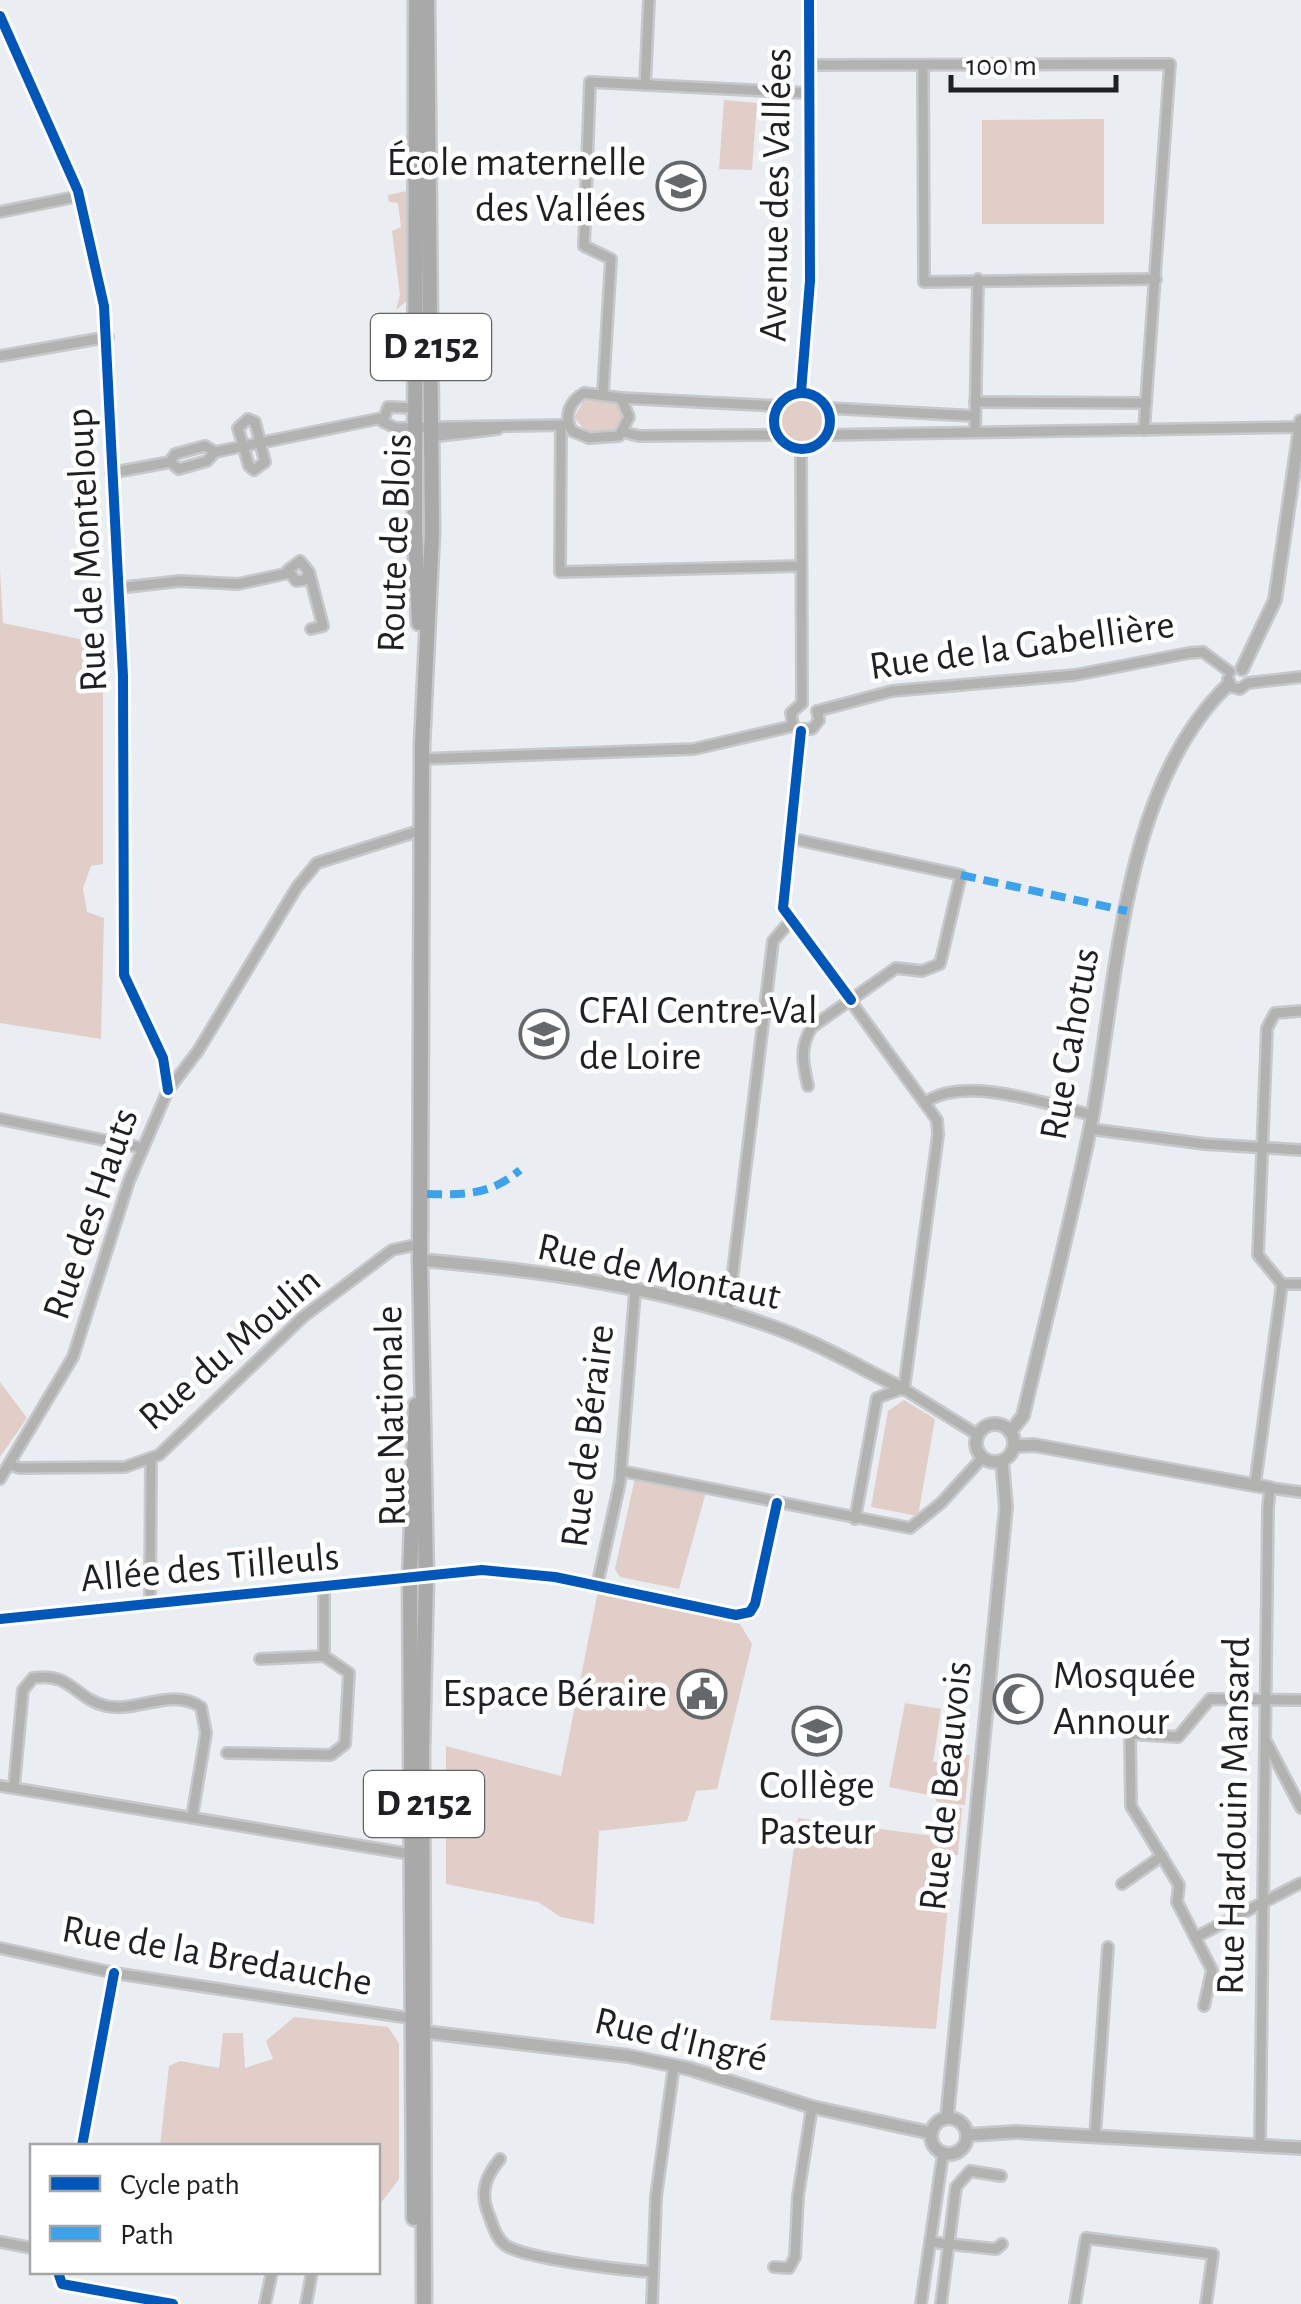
<svg xmlns="http://www.w3.org/2000/svg" width="1301" height="2304" viewBox="0 0 1301 2304" font-family="'Alegreya Sans',sans-serif">
	<style>
		.green { fill: #e2cec8 }
		.lines { fill: none; stroke-linecap: round; stroke-linejoin: round }
		.minor-casing { stroke: #c6c8cb; stroke-width: 14 }
		.tertiary-casing { stroke: #c6c8cb; stroke-width: 16 }
		.primary-casing { stroke: #c6c8cb; stroke-width: 19 }
		.minor { stroke: #b2b2b1; stroke-width: 9 }
		.tertiary { stroke: #b2b2b1; stroke-width: 11 }
		.primary { stroke: #a9a9aa; stroke-width: 14 }
		.quiet { stroke: #3da2ea; stroke-width: 8; stroke-dasharray: 15 8; stroke-linecap: butt }
		.cycleway-casing { stroke: #fff; stroke-width: 16 }
		.cycleway { stroke: #0057b8; stroke-width: 10 }
		.labels { text-anchor: middle; dominant-baseline: central; stroke-width: 9; stroke-linejoin: round; paint-order: stroke }
		.shield { fill: #fff; stroke: #626365; stroke-width: 2.5 }
		.shield-label { font-size: 38px; font-weight: bold; fill: #1e2023 }
		.poi-label { font-size: 40px; fill: #1e2023; stroke: #fff; text-anchor: end }
		.street-label { font-size: 40px; fill: #1e2023; stroke: #fff }
	</style>
	<rect width="100%" height="100%" fill="#eaedf1"/>
	<g class="green">
		<path d="M724,100L757,103L752,170L719,169Z"/>
		<path d="M1104,119V224H982V120Z"/>
		<path d="M407,191L408,300L396,310L400,295L392,231L401,227L398,203L389,202L388,195Z"/>
		<circle cx="801" cy="421" r="22"/>
		<path d="M584,400L618,402L624,413C623,435 604,432 587,432L574,418Z"/>
		<path d="M0,569L3,623L103,644V864L91,866L83,888L87,912L104,918L101,1039L0,1023Z"/>
		<path d="M0,1382L27,1418L0,1457Z"/>
		<path d="M904,1400L935,1419L918,1516L871,1507L888,1411Z"/>
		<path d="M635,1478L706,1492L679,1589L620,1577L615,1569Z"/>
		<path d="M598,1591L740,1624L752,1644L717,1789L696,1791L687,1821L599,1831L594,1924L561,1917L538,1902L446,1884V1746L561,1776Z"/>
		<path d="M905,1703L941,1709L933,1762L953,1763L954,1754L970,1755L965,1805L937,1802L934,1796L889,1787Z"/>
		<path d="M937,1806L962,1808L958,1855H953L936,2029L770,2020L798,1818L933,1836Z"/>
		<path d="M294,2017L388,2027L399,2043V2179L381,2203L378,2146H160L169,2066L180,2061L219,2068L223,2033H243L245,2068L273,2059L266,2041Z"/>
	</g>
	<g class="lines">
		<g class="minor-casing">
			<g id="minor">
				<path d="M0,16L78,191L104,306L123,676L124,975L163,1058L168,1090"/>
				<path d="M808,65L1170,64L1144,430"/>
				<path d="M923,68L924,282L1156,279"/>
				<path d="M645,85L649,0"/>
				<path d="M0,212L80,196"/>
				<path d="M0,356L108,337"/>
				<path d="M801,392L810,281L809,0"/>
				<circle cx="802" cy="421" r="28"/>
				<path d="M584,393L621,398L629,417L619,436L589,438L572,431C563,416 570,401 584,393Z"/>
				<path d="M603,393L611,259L584,246L590,82L809,93"/>
				<path d="M621,398L777,406"/>
				<path d="M975,402L1146,403"/>
				<path d="M415,408L388,407L383,422L396,428L568,425"/>
				<path d="M828,408L975,416"/>
				<path d="M248,419L255,422L265,462L254,470L249,466L238,428Z"/>
				<path d="M561,429L560,572L800,566"/>
				<path d="M975,431L978,279"/>
				<path d="M623,432L639,436L777,435"/>
				<path d="M827,435L1300,427"/>
				<path d="M430,437L498,429"/>
				<path d="M801,449L802,703"/>
				<path d="M215,452L207,461L179,469L170,462L175,454L205,446L215,452L382,418"/>
				<path d="M111,473L170,462"/>
				<path d="M309,572L300,561L288,570L296,581L305,580L309,572L323,626L311,629"/>
				<path d="M118,588L180,581L238,584L289,573"/>
				<path d="M1228,679L1232,687L1240,689L1248,683L1301,677"/>
				<path d="M817,711L892,691L1075,675L1189,653L1203,652L1230,672"/>
				<path d="M793,726L791,713L802,703"/>
				<path d="M797,729H812L819,720L817,711"/>
				<path d="M801,731L783,908L937,1120L938,1135L904,1389"/>
				<path d="M422,759L694,749L793,726"/>
				<path d="M789,838L961,875L940,964L922,971L896,968L812,1027C799,1047 803,1064 808,1086"/>
				<path d="M926,1102C966,1075 1047,1104 1092,1115"/>
				<path d="M0,1119L143,1148"/>
				<path d="M1090,1129L1205,1144L1301,1150"/>
				<path d="M1282,1284L1258,1255L1267,1028L1275,1013L1301,1011"/>
				<path d="M1282,1284H1301"/>
				<path d="M728,1313L773,941L791,920"/>
				<path d="M904,1389L978,1435"/>
				<path d="M9,1465L20,1468L125,1467L159,1455L303,1317L392,1250L420,1244"/>
				<path d="M621,1471L910,1528L941,1503L983,1457"/>
				<path d="M0,1479L73,1357L129,1181L168,1090L198,1051L297,887L317,863L422,830"/>
				<path d="M1255,1485L1282,1284"/>
				<path d="M855,1519L877,1398L901,1389"/>
				<path d="M597,1586L620,1482L635,1292"/>
				<path d="M150,1603L151,1459"/>
				<path d="M0,1619L482,1570L555,1577L736,1615L750,1612L755,1604L777,1503"/>
				<path d="M260,1659L324,1656V1588"/>
				<path d="M1267,1743L1301,1808"/>
				<path d="M227,1753L331,1755L345,1744L349,1673L324,1656"/>
				<path d="M0,1786L416,1855"/>
				<path d="M14,1786L23,1690L33,1678C71,1672 74,1698 106,1706C138,1713 171,1687 201,1707L206,1733L192,1817"/>
				<path d="M1122,1884L1162,1856"/>
				<path d="M1196,1937L1301,1883"/>
				<path d="M0,1948L114,1973L416,2019"/>
				<path d="M1204,2006L1212,1970L1177,1902L1179,1885L1131,1806L1130,1734L1178,1737L1210,1699L1301,1700"/>
				<path d="M1095,2136L1108,1947"/>
				<path d="M1260,2145L1268,1508L1270,1488L1301,1492"/>
				<path d="M82,2146L114,1973"/>
				<path d="M500,2159C487,2175 480,2190 487,2210C492,2222 495,2237 505,2245C524,2259 624,2270 652,2272"/>
				<path d="M0,2242L32,2248"/>
				<path d="M930,2242L996,2249L1002,2244"/>
				<path d="M774,2267L789,2268L795,2257L798,2196L812,2107"/>
				<path d="M58,2272L62,2284L173,2304"/>
				<path d="M265,2304L272,2272"/>
				<path d="M306,2304L312,2272"/>
				<path d="M652,2304L656,2197L674,2065"/>
				<path d="M921,2304L943,2154"/>
				<path d="M941,2304L956,2187L970,2171L1001,2176"/>
				<path d="M1075,2304L1086,2238L1213,2254L1206,2304"/>
			</g>
		</g>
		<g class="tertiary-casing">
			<g id="tertiary">
				<path d="M1242,669L1275,600L1301,421"/>
				<path d="M420,1260C536,1270 663,1287 773,1327C819,1343 860,1368 904,1389"/>
				<circle cx="995" cy="1443" r="19"/>
				<path d="M1010,1432L1023,1416C1046,1318 1072,1219 1092,1119C1118,980 1121,786 1229,684"/>
				<path d="M1014,1446L1034,1445L1270,1488"/>
				<path d="M416,2031L628,2056L690,2069L812,2107L931,2133"/>
				<circle cx="949" cy="2136" r="18"/>
				<path d="M947,2118L1006,1507L1002,1461"/>
				<path d="M968,2135L1016,2132L1301,2148"/>
			</g>
		</g>
		<g class="primary-casing">
			<g id="primary">
				<path d="M416,0L415,531L419,623"/>
				<path d="M414,2218L410,1580L416,1405"/>
				<path d="M424,2304L422,1750L426,1578L420,1260L422,745L432,532L427,0"/>
			</g>
		</g>
		<use href="#minor" class="minor"/>
		<use href="#tertiary" class="tertiary"/>
		<use href="#primary" class="primary"/>
		<g class="quiet">
			<path d="M961,875L1127,911"/>
			<path d="M427,1194C464,1195 491,1195 520,1170"/>
		</g>
		<g class="cycleway-casing">
			<g id="cycleway">
				<path d="M0,16L78,191L104,306L123,676L124,975L163,1058L168,1090"/>
				<path d="M801,392L810,281L809,0"/>
				<circle cx="802" cy="421" r="28"/>
				<path d="M801,731L783,908L851,1000"/>
				<path d="M0,1619L482,1570L555,1577L736,1615L750,1612L755,1604L777,1503"/>
				<path d="M82,2146L114,1973"/>
				<path d="M58,2272L62,2284L173,2304"/>
			</g>
		</g>
		<use href="#cycleway" class="cycleway"/>
	</g>
	<defs>
		<g id="school-ring" transform="scale(2.5)"><circle r="9.5" fill="#fff" stroke="#65686b" stroke-width="1.5"/><path d="M0-5L7-2L0 1L-7-2ZM-4 1L0 2.5L4 1V4Q0 6-4 4Z" fill="#65686b"/></g>
		<g id="university-ring" transform="scale(2.5)"><circle r="9.5" fill="#fff" stroke="#65686b" stroke-width="1.5"/><path d="M0-5L7-2L0 1L-7-2ZM-4 1L0 2.5L4 1V4Q0 6-4 4Z" fill="#65686b"/></g>
		<g id="civic-ring" transform="scale(2.5)"><circle r="9.5" fill="#fff" stroke="#65686b" stroke-width="1.5"/><path d="M-.6-6.5H3V-4.5H.6V-3L4-1V1h2V6H-6V1h2V-1L-.6-3ZM-1.2 2.5V6h2.4V2.5Z" fill="#65686b"/></g>
		<g id="mosque-ring" transform="scale(2.5)"><circle r="9.5" fill="#fff" stroke="#65686b" stroke-width="1.5"/><path d="M3.5-4.9A6 6 0 1 0 3.5 4.9A5 5 0 1 1 3.5-4.9Z" fill="#65686b"/></g>
	</defs>
	<g fill-rule="evenodd">
		<use href="#school-ring" x="681" y="186"/>
		<use href="#university-ring" x="544" y="1034"/>
		<use href="#civic-ring" x="702" y="1694"/>
		<use href="#mosque-ring" x="1018" y="1699"/>
		<use href="#school-ring" x="817" y="1731"/>
	</g>
	<g class="labels">
		<g class="shield">
			<rect x="371" y="314" width="120" height="66" rx="8"/>
			<rect x="364" y="1771" width="120" height="66" rx="8"/>
		</g>
		<g class="shield-label">
			<text x="431" y="347">D 2152</text>
			<text x="424" y="1804">D 2152</text>
		</g>
		<g class="poi-label">
			<text x="646" y="163">École maternelle<tspan x="646" dy="46">des Vallées</tspan></text>
			<text x="579" y="1011" text-anchor="start">CFAI Centre-Val<tspan x="579" dy="46">de Loire</tspan></text>
			<text x="1053" y="1676" text-anchor="start">Mosquée<tspan x="1053" dy="46">Annour</tspan></text>
			<text x="667" y="1694">Espace Béraire</text>
			<text x="817" y="1786" text-anchor="middle">Collège<tspan x="817" dy="46">Pasteur</tspan></text>
		</g>
		<g class="street-label">
			<text transform="translate(776 195) rotate(-89)">Avenue des Vallées</text>
			<text transform="translate(395 543) rotate(-88)">Route de Blois</text>
			<text transform="translate(87 550) rotate(-93)">Rue de Monteloup</text>
			<text transform="translate(1022 646) rotate(-8)">Rue de la Gabellière</text>
			<text transform="translate(1070 1044) rotate(-80)">Rue Cahotus</text>
			<text transform="translate(91 1214) rotate(-71)">Rue des Hauts</text>
			<text transform="translate(659 1272) rotate(12)">Rue de Montaut</text>
			<text transform="translate(230 1349) rotate(-41)">Rue du Moulin</text>
			<text transform="translate(391 1416) rotate(-91)">Rue Nationale</text>
			<text transform="translate(588 1436) rotate(-83)">Rue de Béraire</text>
			<text transform="translate(210 1568) rotate(-5)">Allée des Tilleuls</text>
			<text transform="translate(946 1786) rotate(-84)">Rue de Beauvois</text>
			<text transform="translate(1234 1816) rotate(-89)">Rue Hardouin Mansard</text>
			<text transform="translate(217 1956) rotate(10)">Rue de la Bredauche</text>
			<text transform="translate(681 2040) rotate(13)">Rue d'Ingré</text>
		</g>
	</g>
	<rect x="30" y="2144" width="350" height="130" fill="#ffffff" stroke="#a5a6a7" stroke-width="2.5"/>
	<rect x="50" y="2176" width="50" height="15" fill="#0057b8" stroke="#a5a6a7" stroke-width="2.5"/>
	<text x="120" y="2194" font-size="30" fill="#1e2023">Cycle path</text>
	<rect x="50" y="2226" width="50" height="15" fill="#3da2ea" stroke="#a5a6a7" stroke-width="2.5"/>
	<text x="120" y="2244" font-size="30" fill="#1e2023">Path</text>
	<path d="M951 75v15h165v-15" fill="none" stroke="#1e2023" stroke-width="5"/>
	<text x="966" y="75" font-size="30" fill="#1e2023" stroke="#ffffff" stroke-width="8" paint-order="stroke">100 m</text>
</svg>
